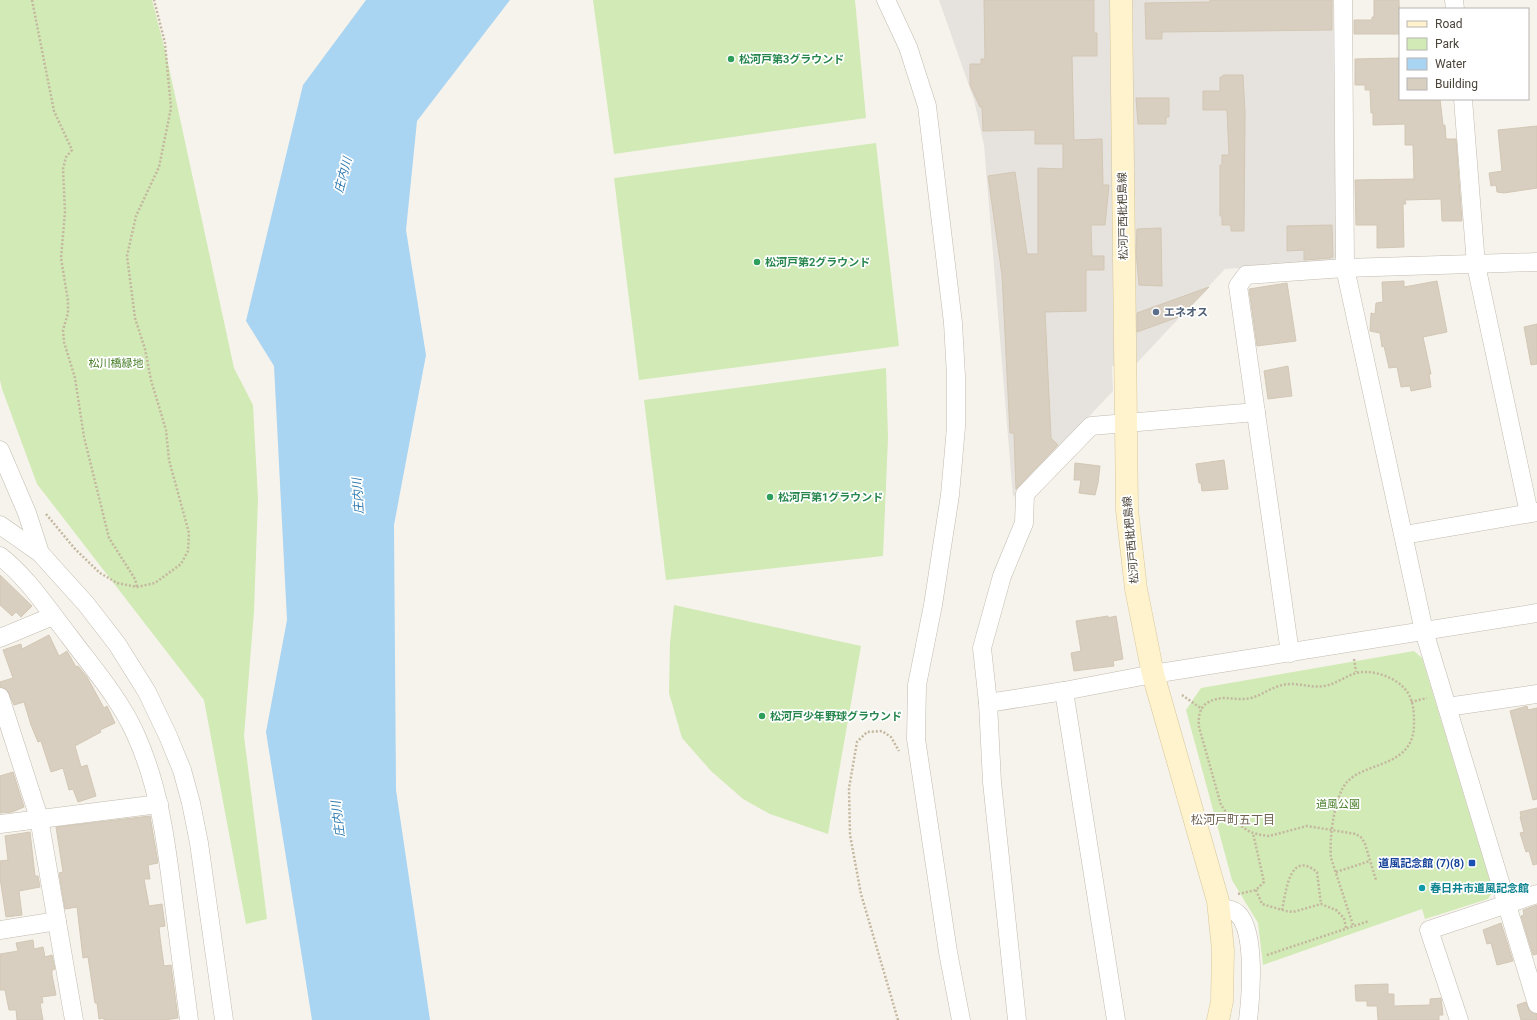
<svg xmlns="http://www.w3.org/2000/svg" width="1537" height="1020" viewBox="0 0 1537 1020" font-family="Roboto,'Noto Sans JP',sans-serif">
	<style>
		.industrial { fill: #e6e2dd }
		.green { fill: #d2eab5 }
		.water { fill: #a9d4f2 }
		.building { fill: #d8cfc1; stroke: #d3c7b4 }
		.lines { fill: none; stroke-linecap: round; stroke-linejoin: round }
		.minor-casing { stroke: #c2bbae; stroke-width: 19 }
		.secondary-casing { stroke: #d6c79b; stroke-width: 23 }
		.path { stroke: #c4b79f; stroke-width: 2.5; stroke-dasharray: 2 2; stroke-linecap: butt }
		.minor { stroke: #fff; stroke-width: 18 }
		.secondary { stroke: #fff3cd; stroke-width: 22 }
		.leisure-dot { fill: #2e9e5b; stroke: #fff; stroke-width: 1.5 }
		.service-dot { fill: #5c6f8a; stroke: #fff; stroke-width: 1.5 }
		.transit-dot { fill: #1a4fb4; stroke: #fff; stroke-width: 1.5 }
		.culture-dot { fill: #0f9aa8; stroke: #fff; stroke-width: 1.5 }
		.labels { text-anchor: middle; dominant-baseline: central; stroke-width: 3.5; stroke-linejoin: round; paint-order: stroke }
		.leisure-label { font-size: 11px; font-weight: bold; fill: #27864d; stroke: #fff; text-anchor: start }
		.street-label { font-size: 11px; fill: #4b4439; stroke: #fff }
		.service-label { font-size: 11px; font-weight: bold; fill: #4e5e75; stroke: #fff; text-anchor: start }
		.park-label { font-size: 11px; fill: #4a7f2a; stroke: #fff }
		.transit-label { font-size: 11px; font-weight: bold; fill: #164399; stroke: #fff; text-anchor: end }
		.culture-label { font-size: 11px; font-weight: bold; fill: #0d838f; stroke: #fff; text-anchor: start }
		.water-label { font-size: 12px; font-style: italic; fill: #2e7ab2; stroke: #fff }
		.neighbourhood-label { font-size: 12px; fill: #6e6250; stroke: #fff }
	</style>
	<rect width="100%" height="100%" fill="#f6f3ec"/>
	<path class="industrial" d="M939,0H1333L1336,257L1332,262L1225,269L1135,365L1112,366L1113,391L1013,497L984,145L974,100Z"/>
	<g class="green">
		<path d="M0,0H152L166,54L234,368L253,405L258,499L254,611L244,736L267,919L246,924L204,700L37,484L2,389L0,380Z"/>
		<path d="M593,0H855L866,118L614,154Z"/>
		<path d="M876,143L899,346L639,380L614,178Z"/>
		<path d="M886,368L888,438L883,556L666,580L644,400Z"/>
		<path d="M674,605L861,646L828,834L770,814L743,799L711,771L682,738L669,693L670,643Z"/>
		<path d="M1414,651L1422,658L1493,891L1488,899L1425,919L1422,909L1263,965L1258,923L1232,880L1186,710L1201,688Z"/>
	</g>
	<path class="water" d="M366,0H510L417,121L406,230L426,355L394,525L396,790L430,1020H312L266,732L287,620L274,366L246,321L303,85Z"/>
	<g class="building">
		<path d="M984,0H1094V33H1097V56H1072L1074,140L1102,139L1103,185H1109L1105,225H1091L1092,256H1104V270H1086V311L1045,312L1051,438L1058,445L1016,489L1014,433H1010L1002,275L988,176L1015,172L1027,254H1038V168L1063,169V144H1035V130L983,131L982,107H980L970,85V64H981V59H985Z"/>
		<path d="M1210,0H1332V30L1162,32V39H1146L1145,3L1210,2Z"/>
		<path d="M1374,0H1399L1400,34H1354V20H1372V17H1374Z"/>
		<path d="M1400,58V99H1440L1443,125H1445L1446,139H1456L1462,221H1442L1441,199L1405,200L1406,204H1403L1404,247L1377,248V225H1356L1355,180L1414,179L1413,145H1405V124L1373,125V113H1371L1370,90H1365V85H1355V59Z"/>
		<path d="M1223,75H1243L1245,112L1244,231H1231V225H1222V216H1220V165H1222V155H1229L1227,110H1203V91H1220V77H1223Z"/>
		<path d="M1136,98H1169V117H1166V124H1138Z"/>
		<path d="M1537,126V188L1504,193L1497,192L1496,185L1491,186L1489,173L1502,171L1498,130Z"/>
		<path d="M1332,225L1333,257L1330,258L1304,260V250L1287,251V226Z"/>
		<path d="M1161,228L1162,286L1139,285L1136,252L1137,229Z"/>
		<path d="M1404,281V287L1437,281L1447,332L1423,337L1431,374H1429L1431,387L1411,391L1410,386L1401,387L1397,367L1389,368L1384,346L1382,347L1380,333L1370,331L1371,313L1375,314L1376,303L1383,302L1382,282Z"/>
		<path d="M1287,283L1296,341L1257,346L1249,289Z"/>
		<path d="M1209,287L1181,316L1137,332V313Z"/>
		<path d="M1537,324V364L1531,365L1524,327Z"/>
		<path d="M1288,366L1292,396L1268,399L1264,371Z"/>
		<path d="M1224,460L1228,489L1202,491L1201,483H1199L1196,464Z"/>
		<path d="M1075,463L1100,466L1098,483L1095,495L1079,493L1081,480H1074Z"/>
		<path d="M0,575L32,606L21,617L16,612L12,616L0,605Z"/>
		<path d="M1108,616V618L1116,616L1123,659L1113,661L1114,666L1074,671L1071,653L1081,651L1076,621Z"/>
		<path d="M49,635L59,656L67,651L76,667L78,666L87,677L104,708L107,706L115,723L100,730L101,732L75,746L81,767L87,765L96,796L78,802L73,789L69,790L63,768L51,772L41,741L38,742L31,725L24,702L14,705L7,690L0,687V682L13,678L3,650L21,644L22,649Z"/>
		<path d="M1527,706L1528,710L1537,708V799L1533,800L1510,711Z"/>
		<path d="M13,772L24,807L12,812L0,813V776Z"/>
		<path d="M1537,808V864L1533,865L1529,851L1526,852L1520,833L1524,832L1520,817L1521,816L1520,812Z"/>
		<path d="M150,816L158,863L148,865L150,879H144L149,906L162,904L165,926L159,927L160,937L164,966L171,965L178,1018L165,1020H104V1018L99,1019L97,1003H95L88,957L83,958L77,907L65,909L59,873L63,872L56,827Z"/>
		<path d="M30,832L35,876H38L40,887L19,891L22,915L6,917L0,878V861L8,860L5,836Z"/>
		<path d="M1537,905V954L1533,955L1521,916L1524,915L1523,910Z"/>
		<path d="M1501,923L1513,961L1497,965L1491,943L1487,944L1483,930Z"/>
		<path d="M33,940L34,949L43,947L45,957L52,955L55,969L52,970V975L56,995L42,997L43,1003H40L43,1020H17L16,1010H9L5,990H0V954L18,951L16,943Z"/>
		<path d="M1388,984V994H1394V1006L1430,1005V999L1441,998L1443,1015H1439V1020H1378L1377,1006H1367V1001H1356L1355,985Z"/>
		<path d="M1526,1002L1530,1011L1537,1014V1020H1521L1517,1005Z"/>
	</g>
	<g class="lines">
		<g class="minor-casing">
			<g id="minor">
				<path d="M886,0L908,47L927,106L953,323L956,376V427L950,495L933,605L917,685L916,739L948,952L961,1020"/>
				<path d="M1343,0L1345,268L1424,631L1537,1004"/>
				<path d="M1454,0L1455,9"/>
				<path d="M1463,99L1476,265L1529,513"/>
				<path d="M0,450L27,513L40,553L86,604L117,644L147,692L168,736L182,770L191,803L199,843L224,1020"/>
				<path d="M0,525L40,553"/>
				<path d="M1404,535L1537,512"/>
				<path d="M0,556C28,578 47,608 69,636C92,667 119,698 135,733C159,785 166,841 173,897C178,938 184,979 189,1020"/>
				<path d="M0,638L53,616"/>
				<path d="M1290,653L1238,286L1246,275L1345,268L1537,262"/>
				<path d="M1064,691L1116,1020"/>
				<path d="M0,697L39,818L74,1020"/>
				<path d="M988,703L1064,691L1153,674L1537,613"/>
				<path d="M1447,707L1537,694"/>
				<path d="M0,824L159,804"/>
				<path d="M1219,908C1226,909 1233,909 1238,914C1256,932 1251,996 1248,1020"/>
				<path d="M0,930L57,921"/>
				<path d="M1017,1020L992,782L988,703L982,648L1002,576L1024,523L1025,494L1091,426L1256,412"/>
				<path d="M1459,1020L1429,930L1537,894"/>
			</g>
		</g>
		<g class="secondary-casing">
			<path id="secondary" d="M1121,0L1127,510L1136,589L1153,674L1218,901L1223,950L1222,1001L1218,1020"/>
		</g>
		<g class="path">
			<path d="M32,0L54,111L72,150L66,157L63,169L65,212L61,258L68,301V313L63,330L64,342L75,378L84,437L109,538L135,579L137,587"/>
			<path d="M46,514L75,549L100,573L117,583L137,587L155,583L181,564L188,551L189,533L169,460L166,430L151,380L145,349L135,318L127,256L136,216L159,167L171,108L165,43L154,0"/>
			<path d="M1354,659L1356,672"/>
			<path d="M1182,695L1202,709"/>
			<path d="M1411,702L1427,698"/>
			<path d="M1336,872L1370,861"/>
			<path d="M1256,890L1262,904L1286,911L1293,912L1321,904L1336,910L1344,918L1346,928"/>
			<path d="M1238,894L1256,890L1264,882L1253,833"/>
			<path d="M1282,910C1286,893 1289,849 1317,872L1321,904"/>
			<path d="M1353,925L1331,858C1329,840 1334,796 1347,782C1366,761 1413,768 1414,725C1414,714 1414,703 1408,693C1400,680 1380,672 1366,672C1350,671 1339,684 1324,686C1312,688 1302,684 1291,684C1275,684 1265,694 1251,698C1234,702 1224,693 1207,703C1199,708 1198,719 1199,727L1221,805L1231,819L1250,832L1261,835L1269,836L1307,826L1356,834L1362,838L1365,844L1376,880"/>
			<path d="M1267,955L1369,921"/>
			<path d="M898,1020L861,894L850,835L849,788L857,742L867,732L882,731L891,737L899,751"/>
		</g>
		<use href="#minor" class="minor"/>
		<use href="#secondary" class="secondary"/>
	</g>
	<g class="leisure-dot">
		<circle cx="731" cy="59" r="4"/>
		<circle cx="757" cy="262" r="4"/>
		<circle cx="770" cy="497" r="4"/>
		<circle cx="762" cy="716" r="4"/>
	</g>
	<circle class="service-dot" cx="1156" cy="312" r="4"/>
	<rect class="transit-dot" x="1468" y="859" width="8" height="8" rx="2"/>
	<circle class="culture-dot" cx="1422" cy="888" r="4"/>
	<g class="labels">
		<g class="leisure-label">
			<text x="739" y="59">松河戸第3グラウンド</text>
			<text x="765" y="262">松河戸第2グラウンド</text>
			<text x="778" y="497">松河戸第1グラウンド</text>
			<text x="770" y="716">松河戸少年野球グラウンド</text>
		</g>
		<g class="street-label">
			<text transform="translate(1123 216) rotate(-91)">松河戸西枇杷島線</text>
			<text transform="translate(1131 540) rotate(-95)">松河戸西枇杷島線</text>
		</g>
		<g class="service-label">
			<text x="1164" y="312">エネオス</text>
		</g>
		<g class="park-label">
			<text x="116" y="363">松川橋緑地</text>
			<text x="1338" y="804">道風公園</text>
		</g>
		<g class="transit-label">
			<text x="1464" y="863">道風記念館 (7)(8)</text>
		</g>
		<g class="culture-label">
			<text x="1430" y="888">春日井市道風記念館</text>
		</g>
		<g class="water-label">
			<text transform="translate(343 175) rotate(-75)">庄内川</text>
			<text transform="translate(358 496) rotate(-94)">庄内川</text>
			<text transform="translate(338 819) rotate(-97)">庄内川</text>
		</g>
		<g class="neighbourhood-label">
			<text x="1233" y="820">松河戸町五丁目</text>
		</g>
	</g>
	<rect x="1399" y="8" width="130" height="92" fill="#ffffff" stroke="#b7b4b0"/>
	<rect x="1407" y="21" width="20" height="6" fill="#fff3cd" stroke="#b7b4b0"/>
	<text x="1435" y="28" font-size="12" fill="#4b4439">Road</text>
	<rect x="1407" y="38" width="20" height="12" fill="#d2eab5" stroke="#b7b4b0"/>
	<text x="1435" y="48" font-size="12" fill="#4b4439">Park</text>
	<rect x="1407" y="58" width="20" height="12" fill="#a9d4f2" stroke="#b7b4b0"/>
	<text x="1435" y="68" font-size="12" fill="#4b4439">Water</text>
	<rect x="1407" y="78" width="20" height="12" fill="#d8cfc1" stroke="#b7b4b0"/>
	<text x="1435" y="88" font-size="12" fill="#4b4439">Building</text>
</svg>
